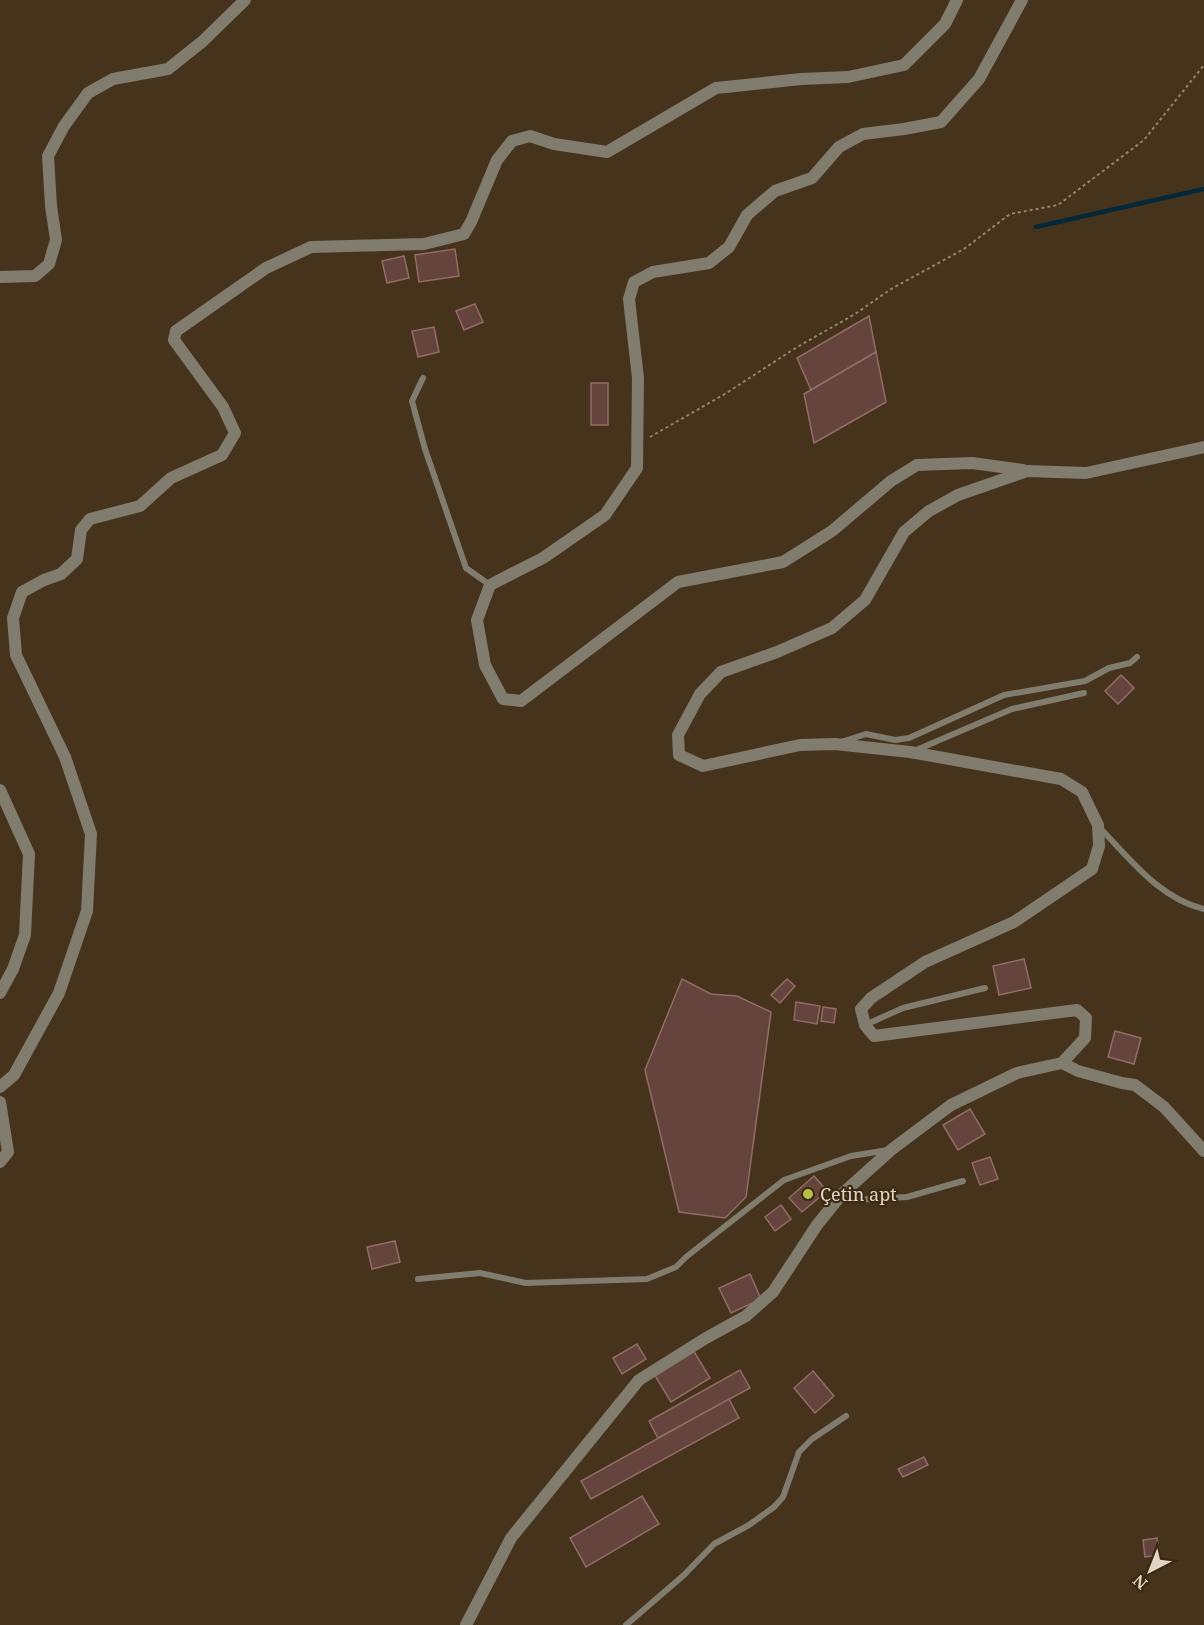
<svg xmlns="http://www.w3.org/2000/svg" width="1204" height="1625" viewBox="0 0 1204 1625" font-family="'Noto Serif',serif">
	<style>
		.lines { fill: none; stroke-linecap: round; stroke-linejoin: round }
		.stream { stroke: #04283b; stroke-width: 4.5 }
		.building { fill: #64443d; stroke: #906d65; stroke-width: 1.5 }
		.path { stroke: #948471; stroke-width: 2; stroke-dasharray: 3 3; stroke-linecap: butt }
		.service { stroke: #807c6e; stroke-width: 6 }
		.minor { stroke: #807c6e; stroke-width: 12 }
		.poi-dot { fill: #b7c148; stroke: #3b2911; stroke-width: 2 }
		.labels { text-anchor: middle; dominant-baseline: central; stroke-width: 4.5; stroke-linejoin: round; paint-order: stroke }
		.poi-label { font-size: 18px; fill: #e2d5c8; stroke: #3b2911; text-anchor: start }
	</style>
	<rect width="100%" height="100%" fill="#46331b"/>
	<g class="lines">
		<path class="stream" d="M1036,227L1204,189"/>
	</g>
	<g class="building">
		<path d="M455,249L459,276L419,282L415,255Z"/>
		<path d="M404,256L409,278L387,283L382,261Z"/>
		<path d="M475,304L483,322L464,330L456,311Z"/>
		<path d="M869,316L876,352L811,390L797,358Z"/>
		<path d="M434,327L439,352L418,357L412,331Z"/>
		<path d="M876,352L886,402L814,443L804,394Z"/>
		<rect x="591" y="383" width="17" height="42"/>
		<path d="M1121,675L1134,688L1118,704L1105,691Z"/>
		<path d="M1024,959L1031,988L999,995L993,966Z"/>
		<path d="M682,979L711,994L737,996L771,1012L746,1197L725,1218L679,1212L645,1070Z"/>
		<path d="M787,979L795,986L780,1003L771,995Z"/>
		<path d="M796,1002L820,1006L817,1024L794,1020Z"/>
		<path d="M823,1007L836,1009L834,1023L821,1021Z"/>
		<path d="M1115,1031L1141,1038L1134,1064L1108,1057Z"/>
		<path d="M970,1109L985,1134L958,1150L943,1125Z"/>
		<path d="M990,1157L998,1179L980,1185L972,1163Z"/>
		<path d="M814,1176L827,1191L802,1212L789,1198Z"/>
		<path d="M781,1205L791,1219L775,1231L765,1217Z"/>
		<path d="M395,1241L400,1262L372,1269L367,1247Z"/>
		<path d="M750,1274L761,1299L731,1313L719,1288Z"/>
		<path d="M637,1344L646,1359L622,1374L613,1358Z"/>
		<path d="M693,1350L710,1378L671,1402L654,1374Z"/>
		<path d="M740,1370L750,1388L658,1438L649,1421Z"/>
		<path d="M813,1371L834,1396L815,1413L794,1388Z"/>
		<path d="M729,1399L739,1418L591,1499L581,1481Z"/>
		<path d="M924,1457L928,1465L903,1477L898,1469Z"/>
		<path d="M642,1496L659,1524L586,1567L570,1538Z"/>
		<path d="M1157,1538L1160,1555L1145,1557L1143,1540Z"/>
	</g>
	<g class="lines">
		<path class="path" d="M650,437L728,392L794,349L855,314L891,289L964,249L1010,214L1058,205L1144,140L1204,65"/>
		<g class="service">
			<path d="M423,378L412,401L425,449L466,568L490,585"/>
			<path d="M841,742L866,734L895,740L909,738L1004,695L1085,681L1109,668L1130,663L1137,657"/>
			<path d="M914,751L1012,709L1084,693"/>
			<path d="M1100,828C1130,859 1160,899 1204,909"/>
			<path d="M865,1025L903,1008L985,988"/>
			<path d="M842,1194L854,1200L907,1197L963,1181"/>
			<path d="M418,1279L480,1273L526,1283L647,1279L676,1267L686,1257L784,1180L851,1156L888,1150"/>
			<path d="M626,1625L684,1575L714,1544L749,1525L774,1507L783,1497L799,1452L812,1439L846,1416"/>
		</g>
		<g class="minor">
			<path d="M1022,0L979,79L941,122L904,129L863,134L839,147L812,178L775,191L747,215L729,247L709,263L653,272L634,282L629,299L638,378L637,468L605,515L543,558L490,585L477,620L485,665L503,699L521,701L678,582L783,562L832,531L891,481L917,465L972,463L1023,470"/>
			<path d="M0,277L35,276L49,264L56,240L51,206L48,156L64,126L88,93L113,79L168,69L203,41L245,0"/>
			<path d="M0,790L29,854L25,935L13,969L0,993"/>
			<path d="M1062,1063L1078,1071L1122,1083L1135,1085L1164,1107L1204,1151"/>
			<path d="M0,1087L14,1075L59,993L87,911L91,834L65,757L16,655L13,618L22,592L44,580L61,574L77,559L81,530L90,519L140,506L171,478L222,455L235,433L223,407L174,340L176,331L266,268L311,247L424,244L464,234L471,222L497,160L512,141L530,136L554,144L607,152L716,88L801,79L848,77L904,65L945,24L957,0"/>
			<path d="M0,1102L8,1152L0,1162"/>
			<path d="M466,1625L511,1538L639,1380L706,1338L746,1316L773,1292L817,1225L842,1194L891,1150L951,1105L1017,1073L1062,1063L1085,1038L1086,1018L1077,1010L874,1036L865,1025L861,1009L871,998L925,962L1014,922L1092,869L1099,846L1098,825L1082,792L1061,779L910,752L835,744L800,745L703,766L679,755L678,735L700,694L721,672L777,652L832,628L865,600L904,532L929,511L958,495L1027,471L1086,473L1204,447"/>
		</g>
	</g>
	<circle class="poi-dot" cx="808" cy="1194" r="6"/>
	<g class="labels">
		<g class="poi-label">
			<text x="820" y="1194">Çetin apt</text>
		</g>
	</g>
	<g transform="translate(1150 1571) rotate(222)" stroke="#3b2911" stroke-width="4.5" paint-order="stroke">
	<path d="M0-4.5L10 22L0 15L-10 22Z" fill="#e2d5c8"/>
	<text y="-9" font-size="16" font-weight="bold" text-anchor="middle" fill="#e2d5c8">N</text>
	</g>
</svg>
